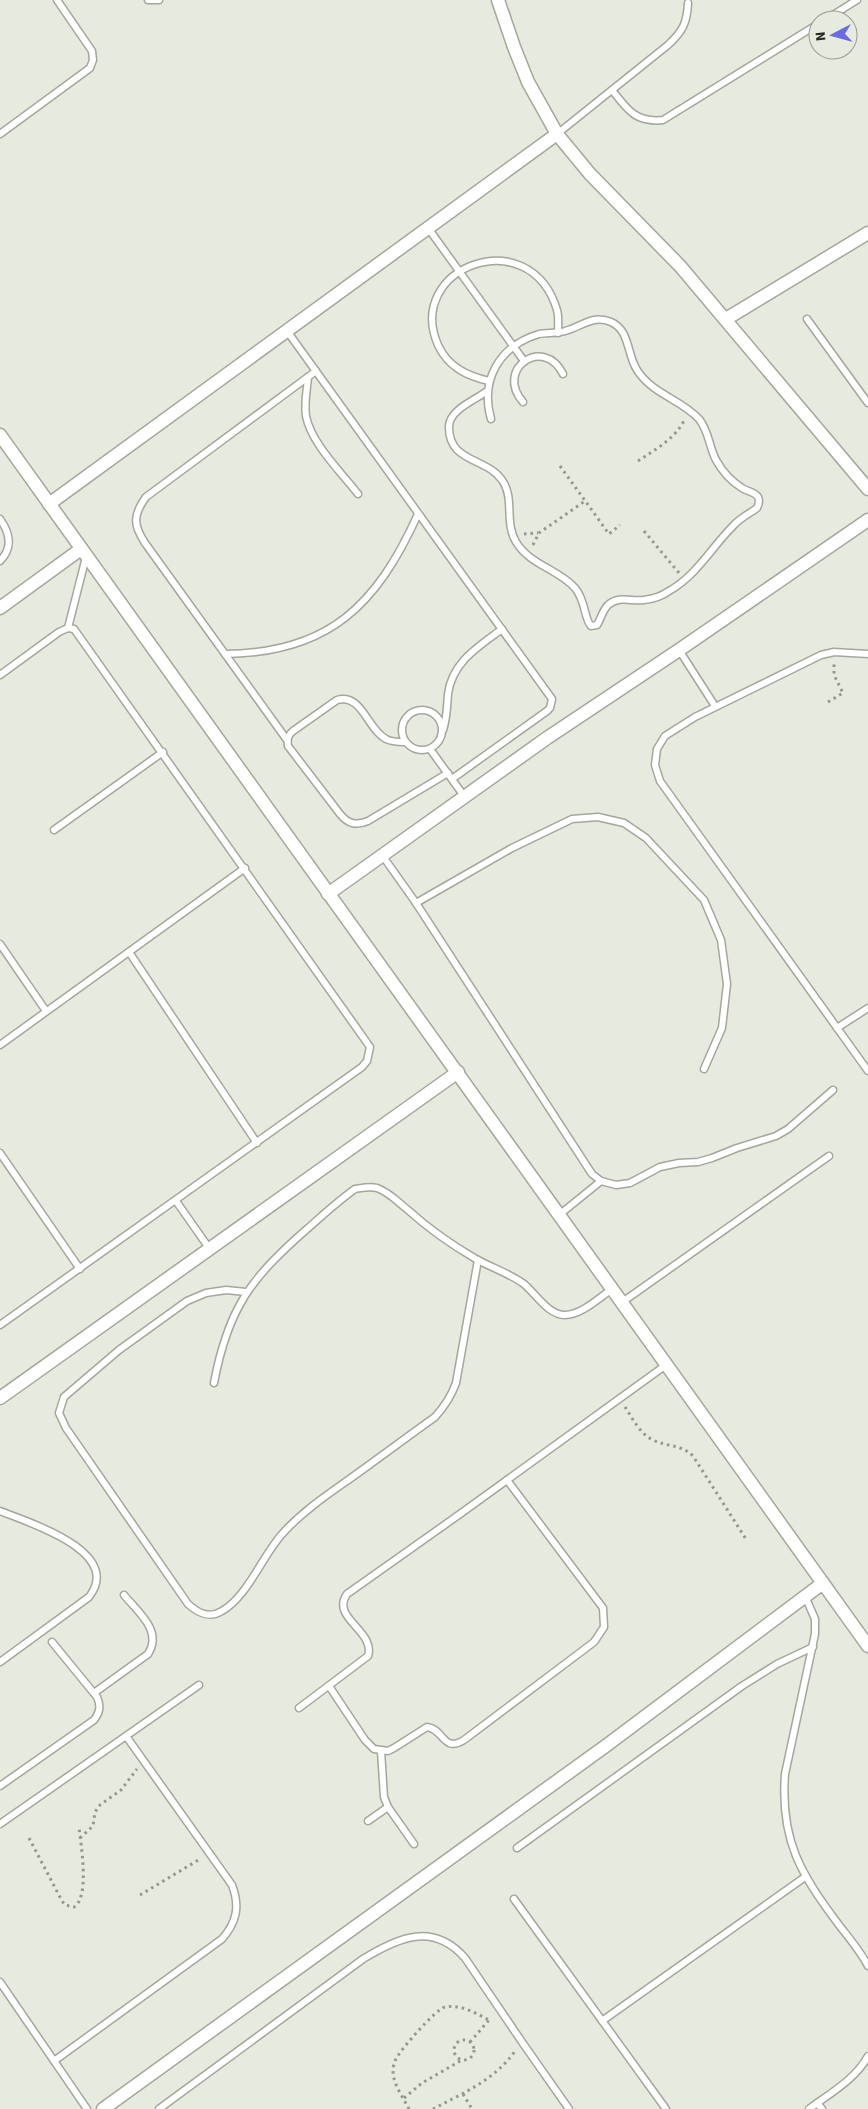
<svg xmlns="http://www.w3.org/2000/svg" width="868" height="2109" viewBox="0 0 868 2109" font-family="'Source Sans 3',sans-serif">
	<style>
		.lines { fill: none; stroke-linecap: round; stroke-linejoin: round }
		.service-casing { stroke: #a4a79c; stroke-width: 9 }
		.minor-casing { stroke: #a4a79c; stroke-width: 15 }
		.path { stroke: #95988e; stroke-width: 3; stroke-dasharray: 2.5 4; stroke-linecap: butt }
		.service { stroke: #fff; stroke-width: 6 }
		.minor { stroke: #fff; stroke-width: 12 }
	</style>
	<rect width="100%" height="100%" fill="#e7eade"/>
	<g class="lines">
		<g class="service-casing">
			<g id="service">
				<path d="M148,0H159"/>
				<path d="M825,20L857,0"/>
				<path d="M612,90C627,109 635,123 663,120L818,24"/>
				<path d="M0,134L90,68L93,60L92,51L57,0"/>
				<path d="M557,134L668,45C683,31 687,23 688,3"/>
				<path d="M428,228L524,361"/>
				<path d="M807,319L868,403"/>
				<path d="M287,331L552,699L550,708L547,711L452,779"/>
				<path d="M308,377C307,390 304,403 306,416C311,443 341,472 358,494"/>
				<path d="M489,381C467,376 448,367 438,345C404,267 530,220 557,310C559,317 558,325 558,333"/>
				<path d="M487,391C476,400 450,409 449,426C448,463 486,457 502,480C515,498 504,522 516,542C530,565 558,569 575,588C586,601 584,619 591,626L597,625C601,619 602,611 608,605C619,595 632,602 644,600C653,599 662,596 669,591C697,575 711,548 733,526C740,518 749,514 757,508C759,504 760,501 758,497C755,492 746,491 742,488C731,481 722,471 716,460C709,447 709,431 699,419C681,399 653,395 637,370C627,355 630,330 611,322C593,314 581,327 565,331C556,334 547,332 539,334C499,346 480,380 491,419"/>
				<path d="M523,402C494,369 544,335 563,374"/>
				<path d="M0,519C10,533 13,548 0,561"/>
				<path d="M68,628L86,557"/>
				<path d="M679,650L715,706"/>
				<path d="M225,654C329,653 377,605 418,514"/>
				<path d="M868,654L834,652L821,655L695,717L665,736L657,749L655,765L660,781L868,1071"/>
				<path d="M0,675L59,632L68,628L74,629L370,1047L367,1061L362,1067L0,1325"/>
				<circle cx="422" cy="730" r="20"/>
				<path d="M443,730C447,718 447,707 448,694C452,662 478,647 502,629"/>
				<path d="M287,740L145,543C133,525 133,515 146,497L316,371"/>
				<path d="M405,742C398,742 391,742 386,739C367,729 362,693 337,700L293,731C288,735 287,739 288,746L340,814C348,824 356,826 368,821L448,773"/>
				<path d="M430,749L464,796"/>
				<path d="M54,830L163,752"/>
				<path d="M382,855L416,903L592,1174L601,1181L616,1185L630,1183L660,1167L679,1163L698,1162L712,1158L737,1148L776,1136L788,1129L833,1090"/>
				<path d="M416,903L512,848L572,819L598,817L624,823L646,838L704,900L721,940L727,984L722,1028L704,1069"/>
				<path d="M0,944L46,1011"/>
				<path d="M129,952L257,1143"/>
				<path d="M837,1028L868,1008"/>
				<path d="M0,1045L245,868"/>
				<path d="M0,1153L80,1269"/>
				<path d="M176,1201L209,1248"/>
				<path d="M559,1215L601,1181"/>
				<path d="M246,1292L226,1290L206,1293L187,1301L119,1350L64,1397L59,1413L66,1428L188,1604C198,1613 209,1619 222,1611C248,1596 262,1556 283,1533C303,1511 327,1495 351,1478C379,1458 407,1437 435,1417C445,1406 451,1397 456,1383L478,1260"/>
				<path d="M621,1303L829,1156"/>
				<path d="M214,1383C228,1308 251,1278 307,1229C323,1215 338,1201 355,1189C362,1188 370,1186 377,1188C389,1192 399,1203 408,1210C429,1229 452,1245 476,1259C492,1268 509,1273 524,1284C536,1294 548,1315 565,1315C581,1315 599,1298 612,1289"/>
				<path d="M0,1511C30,1523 124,1552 89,1597L0,1662"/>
				<path d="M805,1596L815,1619V1634L785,1774C780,1841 801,1874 839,1925C849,1938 861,1952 868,1966"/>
				<path d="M329,1686L365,1740L374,1749L388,1751L394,1748L427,1727C444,1729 443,1753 464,1740L594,1642L604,1627L603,1608L507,1480"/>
				<path d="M94,1693L148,1654C163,1631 138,1612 124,1595"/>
				<path d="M299,1708L368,1656C376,1631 330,1618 347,1594L460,1514L666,1365"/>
				<path d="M381,1751L384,1797L388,1807L414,1844"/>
				<path d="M0,1786L94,1720C100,1712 101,1706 97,1697L52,1642"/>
				<path d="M368,1821L388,1807"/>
				<path d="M0,1824L199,1685"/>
				<path d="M517,1848L742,1686L777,1664L813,1647"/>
				<path d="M514,1899L666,2109"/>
				<path d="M0,1982L87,2109"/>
				<path d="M602,2021L805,1877"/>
				<path d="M54,2061L222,1939C237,1922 240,1906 232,1885L126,1736"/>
				<path d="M817,2103L822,2109"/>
				<path d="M159,2109L363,1959C399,1937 433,1922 465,1958L522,2042L569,2109"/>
				<path d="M809,2109C829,2094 856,2079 868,2056"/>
			</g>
		</g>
		<g class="minor-casing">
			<g id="minor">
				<path d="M498,0L514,47L528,82L557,134L590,174L680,266L868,489"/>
				<path d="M726,319L868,233"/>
				<path d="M0,435L868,1646"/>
				<path d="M49,504L557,134"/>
				<path d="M0,608L81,549"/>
				<path d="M328,894L547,738L679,650L868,520"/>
				<path d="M0,1398L458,1072"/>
				<path d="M103,2109L607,1745L823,1583"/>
			</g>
		</g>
		<g class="path">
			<path d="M638,461C656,449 675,439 685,419"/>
			<path d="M560,466L609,534L620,525"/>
			<path d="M644,531L679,573"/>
			<path d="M524,534L538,533"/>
			<path d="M533,545L539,533L585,501"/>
			<path d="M828,702L843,693L834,675V663"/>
			<path d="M625,1407C633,1419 640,1434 653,1440C667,1447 681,1444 693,1456L746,1539"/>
			<path d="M29,1838L62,1901L65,1905L74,1907C90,1897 81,1845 79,1828"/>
			<path d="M80,1838L93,1826L95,1812L100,1805L121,1790L137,1769"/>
			<path d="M140,1895L200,1859"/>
			<circle cx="464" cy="2050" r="10"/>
			<path d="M470,2042L489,2020"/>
			<path d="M463,2094L472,2109"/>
			<path d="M404,2098L422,2083L462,2060"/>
			<path d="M409,2109C403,2097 393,2085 393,2070C393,2067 394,2063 396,2059C400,2050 436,2009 445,2007C460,2004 476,2013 489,2020"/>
			<path d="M433,2109C463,2093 495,2080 515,2051"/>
		</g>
		<use href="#service" class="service"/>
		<use href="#minor" class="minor"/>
	</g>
	<g transform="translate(833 35) rotate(264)"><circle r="24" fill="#e7eade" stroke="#9a9c93"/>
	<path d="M0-4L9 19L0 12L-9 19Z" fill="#696be4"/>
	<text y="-8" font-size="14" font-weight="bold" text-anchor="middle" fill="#262722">N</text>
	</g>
</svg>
